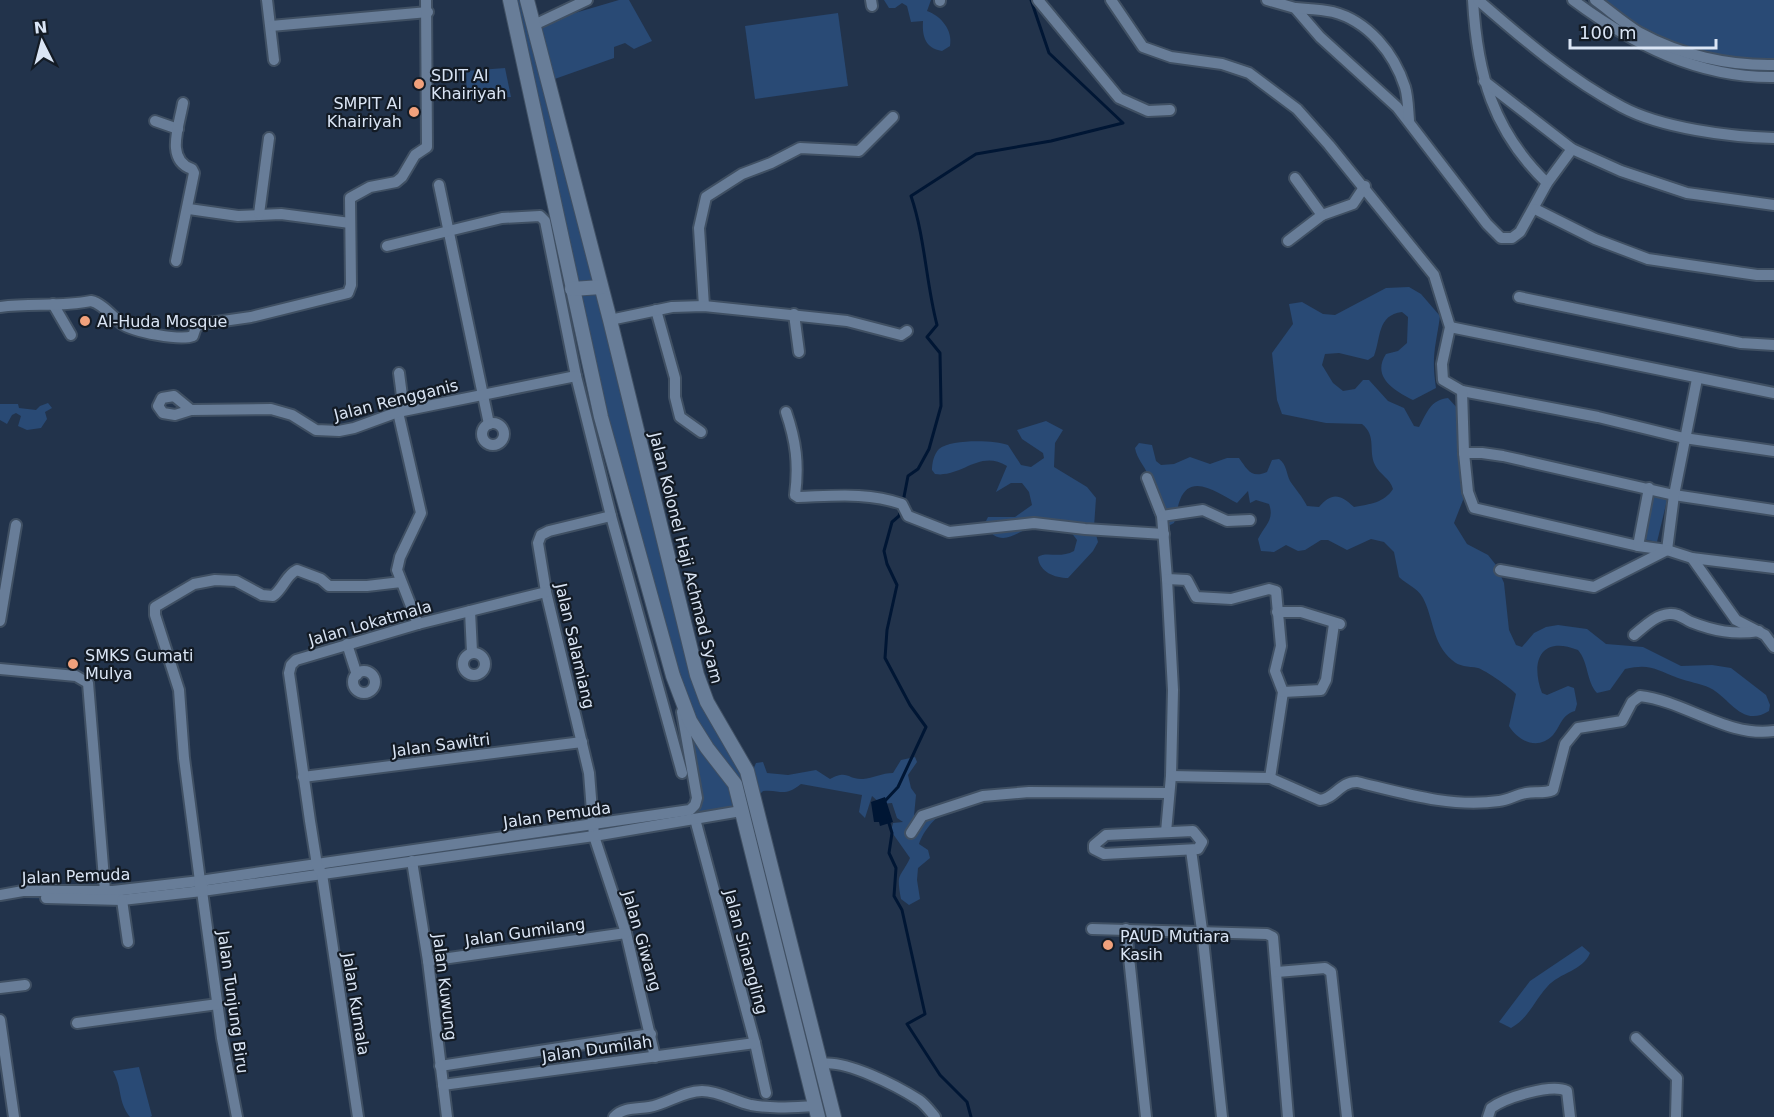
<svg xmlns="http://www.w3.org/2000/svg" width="1774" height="1117" viewBox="0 0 1774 1117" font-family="'DejaVu Sans',sans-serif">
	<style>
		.green { fill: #294a75 }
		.water { fill: #001634 }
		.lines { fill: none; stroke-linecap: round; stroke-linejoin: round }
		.stream { stroke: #001634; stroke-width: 3 }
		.minor-casing { stroke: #405063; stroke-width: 14 }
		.tertiary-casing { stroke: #405063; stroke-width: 15 }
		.secondary-casing { stroke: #405063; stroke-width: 16 }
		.minor { stroke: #687d98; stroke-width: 10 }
		.tertiary { stroke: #687d98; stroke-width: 12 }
		.secondary { stroke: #687d98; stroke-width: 14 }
		.poi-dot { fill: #f1a17c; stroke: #131b25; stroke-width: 2 }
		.labels { text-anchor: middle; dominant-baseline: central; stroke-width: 4.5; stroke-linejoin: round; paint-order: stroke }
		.poi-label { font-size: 16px; fill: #dae5f5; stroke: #131b25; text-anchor: start }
		.street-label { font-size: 16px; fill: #dae5f5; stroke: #131b25 }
	</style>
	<rect width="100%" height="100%" fill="#22334b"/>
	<g class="green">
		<path d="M505,0H527L534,25L619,0H629L652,41L634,49L625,43L614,47V58L549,81L697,673L752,772L756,763L763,762L767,773L788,775L816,770L830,779C848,769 848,780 863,779C873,778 882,773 893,773L901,760L915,757L917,762L908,775L911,788L916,795L914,816L965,797L980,802C971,808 962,808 952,810C936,814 924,830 919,844L928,850L930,858L918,868L917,880L920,899L909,905L901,899C896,872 900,879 910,858L891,831L893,823L903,822L897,818L892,803L881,804L872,796L865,818L859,812L862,795L801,784C783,798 781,789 763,791L755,799L834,1117H818L741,811L122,900L24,898L11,895L105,891L695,805L680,701L614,461Z"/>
		<path d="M884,0H931L927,11C941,16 953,30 950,46L942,51C925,48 922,36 923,21L911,22L907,6L902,3L895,8H889Z"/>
		<path d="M1595,0H1774V65L1670,47Z"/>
		<path d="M838,13L848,86L755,99L745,26Z"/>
		<path d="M505,68L511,97L467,100L466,71Z"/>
		<path d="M1409,287L1421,294L1440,316C1436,346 1431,355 1436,388L1413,400C1395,391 1371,377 1386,354L1398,351L1407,343L1408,317L1402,312C1377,315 1381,338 1374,356L1368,360L1339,353L1325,354L1322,365L1333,383L1343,391L1355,389L1363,380H1369L1388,401L1404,408L1414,426L1419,427C1427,413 1430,400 1448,398L1460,411L1465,495L1454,523L1467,544L1488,555L1496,565L1504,583L1509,630L1516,645L1522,647L1534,633L1546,627L1558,625L1587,629L1606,644L1643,647L1681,666L1712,665L1731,668L1766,695L1770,705L1769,711C1742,728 1730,698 1710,688C1700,683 1688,682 1678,678C1656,670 1651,663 1625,669L1610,690L1597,693C1586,681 1589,663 1578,650C1541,635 1530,661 1542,693L1547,695L1568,686L1574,688L1577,704L1575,711C1561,715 1561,726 1553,735C1538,751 1518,741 1509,726L1516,694C1511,688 1485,670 1478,668C1468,666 1459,667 1452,660C1432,643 1434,619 1423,598C1417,587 1407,585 1399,577L1394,552L1384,542L1371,539L1347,550L1328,540H1321L1305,550L1298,551L1286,545L1274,552L1261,551L1258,539C1264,526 1275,520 1269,504L1256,500L1250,503L1248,491L1237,503C1220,495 1191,471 1180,500C1177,507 1177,516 1174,523L1168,526C1144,518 1154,493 1148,475C1144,465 1137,459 1135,448L1139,443L1152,445L1156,461L1161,465L1174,464L1190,457L1210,464L1227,458H1239C1247,469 1251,479 1267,472L1272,460L1279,459C1287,465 1286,473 1290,481C1296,490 1302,496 1307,506L1319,507C1332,492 1340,494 1354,507C1370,504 1384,503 1393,489C1390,478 1380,475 1375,465C1368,451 1377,436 1362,424L1326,423L1282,414L1277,400L1272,353L1293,324L1289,304L1302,302L1323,314L1335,315L1386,288Z"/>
		<path d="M48,403L52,408L45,412L47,419L41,428L27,430L18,426L21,416L16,413L12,415L7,424L0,420V404H18L19,408L36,410L40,406Z"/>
		<path d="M1046,421L1063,430L1055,443L1054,467L1087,487L1096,498L1094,527L1098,542L1093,551L1068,578C1055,578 1039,572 1038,557C1046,551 1060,559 1074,551L1077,540L1071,532C1061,530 1043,524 1033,527C1014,532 1002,550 984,525L988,517H1015L1032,505L1029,492L1022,483H1011L996,492L1007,466C979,449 962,478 935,474L932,470C932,463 934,454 939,449C951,439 994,440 1008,445L1021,465L1031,467L1044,458L1043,453L1022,439L1017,430Z"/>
		<path d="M1653,493L1668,496L1657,542L1643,539Z"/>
		<path d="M1582,946L1590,953C1583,971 1560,972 1547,987C1534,1001 1529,1018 1511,1028L1499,1022L1530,981Z"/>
		<path d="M139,1067L152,1116L150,1117H130C117,1100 123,1089 113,1071Z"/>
	</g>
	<path class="water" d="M885,797L893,822L880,826L879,822H874L871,802Z"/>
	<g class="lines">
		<g class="stream">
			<path d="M903,502L908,476L918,469L929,449L941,406L940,353L927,337L937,325C926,283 925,237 911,196L976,154L1051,141L1123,123L1049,53L1031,0"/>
			<path d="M884,802L898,787L926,727L910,705L885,658L887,630L897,585L887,564L884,551L892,522L899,516L901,508"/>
			<path d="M888,820L892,833L889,853L896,868L894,896L902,910L925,1014L907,1024L940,1075L967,1102L971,1117"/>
		</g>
		<g class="minor-casing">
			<g id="minor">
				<path d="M267,0L274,60"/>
				<path d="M871,0L872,6"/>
				<path d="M1038,0L1119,98L1148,111L1170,110"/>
				<path d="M1111,0L1143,47L1171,57L1222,64L1249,73L1297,109L1329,145L1434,275L1450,327L1442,364L1443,380L1462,391L1598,417L1684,438L1774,451"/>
				<path d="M1267,0L1295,8L1320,37L1397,107L1487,224L1501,238H1512L1520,232L1547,183L1572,149"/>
				<path d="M1473,0C1477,74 1493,131 1547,183"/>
				<path d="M1478,0C1523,39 1569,79 1622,107C1661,128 1730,137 1774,138"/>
				<path d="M1573,0C1632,44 1698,78 1774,77"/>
				<path d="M1595,0C1610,11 1625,24 1640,33C1680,55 1729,66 1774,65"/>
				<path d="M940,1V0"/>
				<path d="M1295,8C1307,9 1321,9 1333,12C1368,21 1394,53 1405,87C1408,97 1408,109 1409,120"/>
				<path d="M534,25L587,0"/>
				<path d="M271,26L428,12"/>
				<path d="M1484,81L1572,149L1621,171L1687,193L1774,205"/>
				<path d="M155,121L178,129"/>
				<path d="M1295,178L1322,215L1353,204L1365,186"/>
				<path d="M439,185L489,424"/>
				<path d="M189,209L238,216L281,214L350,223"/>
				<path d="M1535,209L1595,239L1648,259L1757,275H1774"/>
				<path d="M259,214L269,138"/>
				<path d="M1288,241L1322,215"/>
				<path d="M387,246L502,218L540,216L545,221L576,376L611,516L682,773"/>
				<path d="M176,261L194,173L192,169C165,160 179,126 183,103"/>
				<path d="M1519,297L1741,343L1774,345"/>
				<path d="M53,304L71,335"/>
				<path d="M704,306L699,228L706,197L742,174L771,163L800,148L859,151L893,117"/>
				<path d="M0,307C31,303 61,307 91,301C102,303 113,317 122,324C134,332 180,341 193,336L196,327L202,324L251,317L348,293L351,285L350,198L370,187L396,182L402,177L415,155L427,147L426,0"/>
				<path d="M656,310L675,378V397L680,417L701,432"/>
				<path d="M794,314L799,352"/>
				<path d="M610,320L672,307L704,306L847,321L901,335L907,331"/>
				<path d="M1450,327L1774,393"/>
				<path d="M399,373L402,396L398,412L421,513L400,557L397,570L418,624"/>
				<path d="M1462,391L1464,453"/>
				<path d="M191,410L174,396L162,398L158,406L163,413L175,415L191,410L271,409L292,415L316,430L339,431L354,428L398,412L576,376"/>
				<path d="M786,412C796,441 799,464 795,495L798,497C834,496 867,492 902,504L908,516L949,532L1034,523L1085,529L1164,534"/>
				<circle cx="493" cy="434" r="11"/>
				<path d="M1147,478L1162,516L1167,579L1173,690L1171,776L1166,832"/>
				<path d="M1774,510L1674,495L1503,456L1482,453H1464L1468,492L1474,508L1638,546L1667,550L1692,558L1774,568"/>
				<path d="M611,516L549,531L541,535L538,543L546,592L589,773L594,836L626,933L655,1057"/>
				<path d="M1162,516L1203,510L1227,521L1250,520"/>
				<path d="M1638,546L1649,488"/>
				<path d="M1667,550L1674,495L1697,379"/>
				<path d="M1692,558L1736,620L1765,635L1774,647"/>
				<path d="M1500,570L1594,587L1667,550"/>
				<path d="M1167,579L1187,580L1196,597L1231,599L1269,589L1276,591L1281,646L1275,671L1283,692L1270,778"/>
				<path d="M470,611L472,652"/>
				<path d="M1277,612H1301L1340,624"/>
				<path d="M0,621L16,525"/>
				<path d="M1634,635C1644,627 1655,615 1669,614C1678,613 1683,618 1691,622C1714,631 1734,635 1759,631"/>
				<path d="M347,644L357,675"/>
				<circle cx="474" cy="664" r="11"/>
				<path d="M0,669L76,676L88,683L105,891"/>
				<circle cx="364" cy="682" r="11"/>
				<path d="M1283,692L1321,690L1326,680L1334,624"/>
				<path d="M1171,776L1270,778L1320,800C1336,798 1339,782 1357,782C1403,793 1451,808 1499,801C1508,800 1516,795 1526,793C1535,791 1543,794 1553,790L1565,744L1578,728L1622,721L1632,702L1640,696C1685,701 1728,738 1774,731"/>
				<path d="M303,777L582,742"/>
				<path d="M695,819L755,1043L766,1093"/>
				<path d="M1193,831L1202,842L1198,849L1104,854L1094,849V845L1106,835Z"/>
				<path d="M911,833L922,816L983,796L1029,792L1169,793"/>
				<path d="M1191,850L1202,930L1222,1117"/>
				<path d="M412,861L428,961L447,1117"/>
				<path d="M200,881L184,758L179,690L155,615V607L194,584L215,580L236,581L262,595L273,596C283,589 286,575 297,570L321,579L329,586H367L401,582"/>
				<path d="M202,891L222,1038L237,1117"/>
				<path d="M0,895L23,891H113L200,881L690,810L695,805L697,798L682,712"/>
				<path d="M46,898L122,900L202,891L594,836L741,811"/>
				<path d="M122,900L128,942"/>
				<path d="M1092,929L1267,934L1273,937L1288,1117"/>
				<path d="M1126,929L1146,1117"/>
				<path d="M428,961L626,933"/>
				<path d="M1277,972L1325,968L1331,972L1347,1117"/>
				<path d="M0,988L25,985"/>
				<path d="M0,1020L14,1117"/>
				<path d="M77,1023L218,1004"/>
				<path d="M1636,1038L1677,1078L1676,1117"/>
				<path d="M821,1064C845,1059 897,1086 919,1100C925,1104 930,1111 935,1117"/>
				<path d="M440,1066L651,1034"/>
				<path d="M443,1085L755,1043"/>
				<path d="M358,1117L322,874L317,865L310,821L289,673L291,665L296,660L418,624L546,592"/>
				<path d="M614,1117C623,1107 637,1109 649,1107C667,1104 683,1091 702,1091C719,1091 734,1101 751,1105C772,1109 794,1107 815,1106"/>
				<path d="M1488,1117L1491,1108C1505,1098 1551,1083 1567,1091L1570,1117"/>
			</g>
		</g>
		<g class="tertiary-casing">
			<path id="tertiary" d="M200,881L202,891"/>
		</g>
		<g class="secondary-casing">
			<g id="secondary">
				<path d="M510,0L601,417L673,676L690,721L707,748L735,784L818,1117"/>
				<path d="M527,0L610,320L697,675L707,702L747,771L834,1117"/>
				<path d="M572,289L601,287"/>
			</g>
		</g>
		<use href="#minor" class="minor"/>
		<use href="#tertiary" class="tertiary"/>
		<use href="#secondary" class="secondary"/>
	</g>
	<g class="poi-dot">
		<circle cx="419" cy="84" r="6"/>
		<circle cx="414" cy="112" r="6"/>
		<circle cx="85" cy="321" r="6"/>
		<circle cx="73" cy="664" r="6"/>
		<circle cx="1108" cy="945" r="6"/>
	</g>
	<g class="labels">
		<g class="poi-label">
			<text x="431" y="75">SDIT Al<tspan x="431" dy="18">Khairiyah</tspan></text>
			<text x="402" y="103" text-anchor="end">SMPIT Al<tspan x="402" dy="18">Khairiyah</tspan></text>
			<text x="97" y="321">Al-Huda Mosque</text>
			<text x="85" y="655">SMKS Gumati<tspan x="85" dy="18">Mulya</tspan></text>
			<text x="1120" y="936">PAUD Mutiara<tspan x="1120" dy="18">Kasih</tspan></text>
		</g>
		<g class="street-label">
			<text transform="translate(396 400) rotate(-14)">Jalan Rengganis</text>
			<text transform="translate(686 558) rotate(76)">Jalan Kolonel Haji Achmad Syam</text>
			<text transform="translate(370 623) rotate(-16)">Jalan Lokatmala</text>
			<text transform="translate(575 646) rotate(77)">Jalan Salamiang</text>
			<text transform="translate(441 745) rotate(-7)">Jalan Sawitri</text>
			<text transform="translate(557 815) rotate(-8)">Jalan Pemuda</text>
			<text transform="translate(76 876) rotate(-2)">Jalan Pemuda</text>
			<text transform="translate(525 932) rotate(-8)">Jalan Gumilang</text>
			<text transform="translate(642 941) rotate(74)">Jalan Giwang</text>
			<text transform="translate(746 952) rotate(75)">Jalan Sinangling</text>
			<text transform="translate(445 987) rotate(83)">Jalan Kuwung</text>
			<text transform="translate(233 1002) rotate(82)">Jalan Tunjung Biru</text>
			<text transform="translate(356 1004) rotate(81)">Jalan Kumala</text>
			<text transform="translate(597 1049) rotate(-8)">Jalan Dumilah</text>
		</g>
	</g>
	<g transform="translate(42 42) rotate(354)" stroke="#131b25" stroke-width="4.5" paint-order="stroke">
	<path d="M0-4.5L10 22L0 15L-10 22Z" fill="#dae5f5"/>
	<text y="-9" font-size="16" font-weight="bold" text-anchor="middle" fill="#dae5f5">N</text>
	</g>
	<path d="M1570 39v9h146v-9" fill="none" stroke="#dae5f5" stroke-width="3"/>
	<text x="1579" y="39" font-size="18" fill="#dae5f5" stroke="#131b25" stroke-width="4.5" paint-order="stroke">100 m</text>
</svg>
